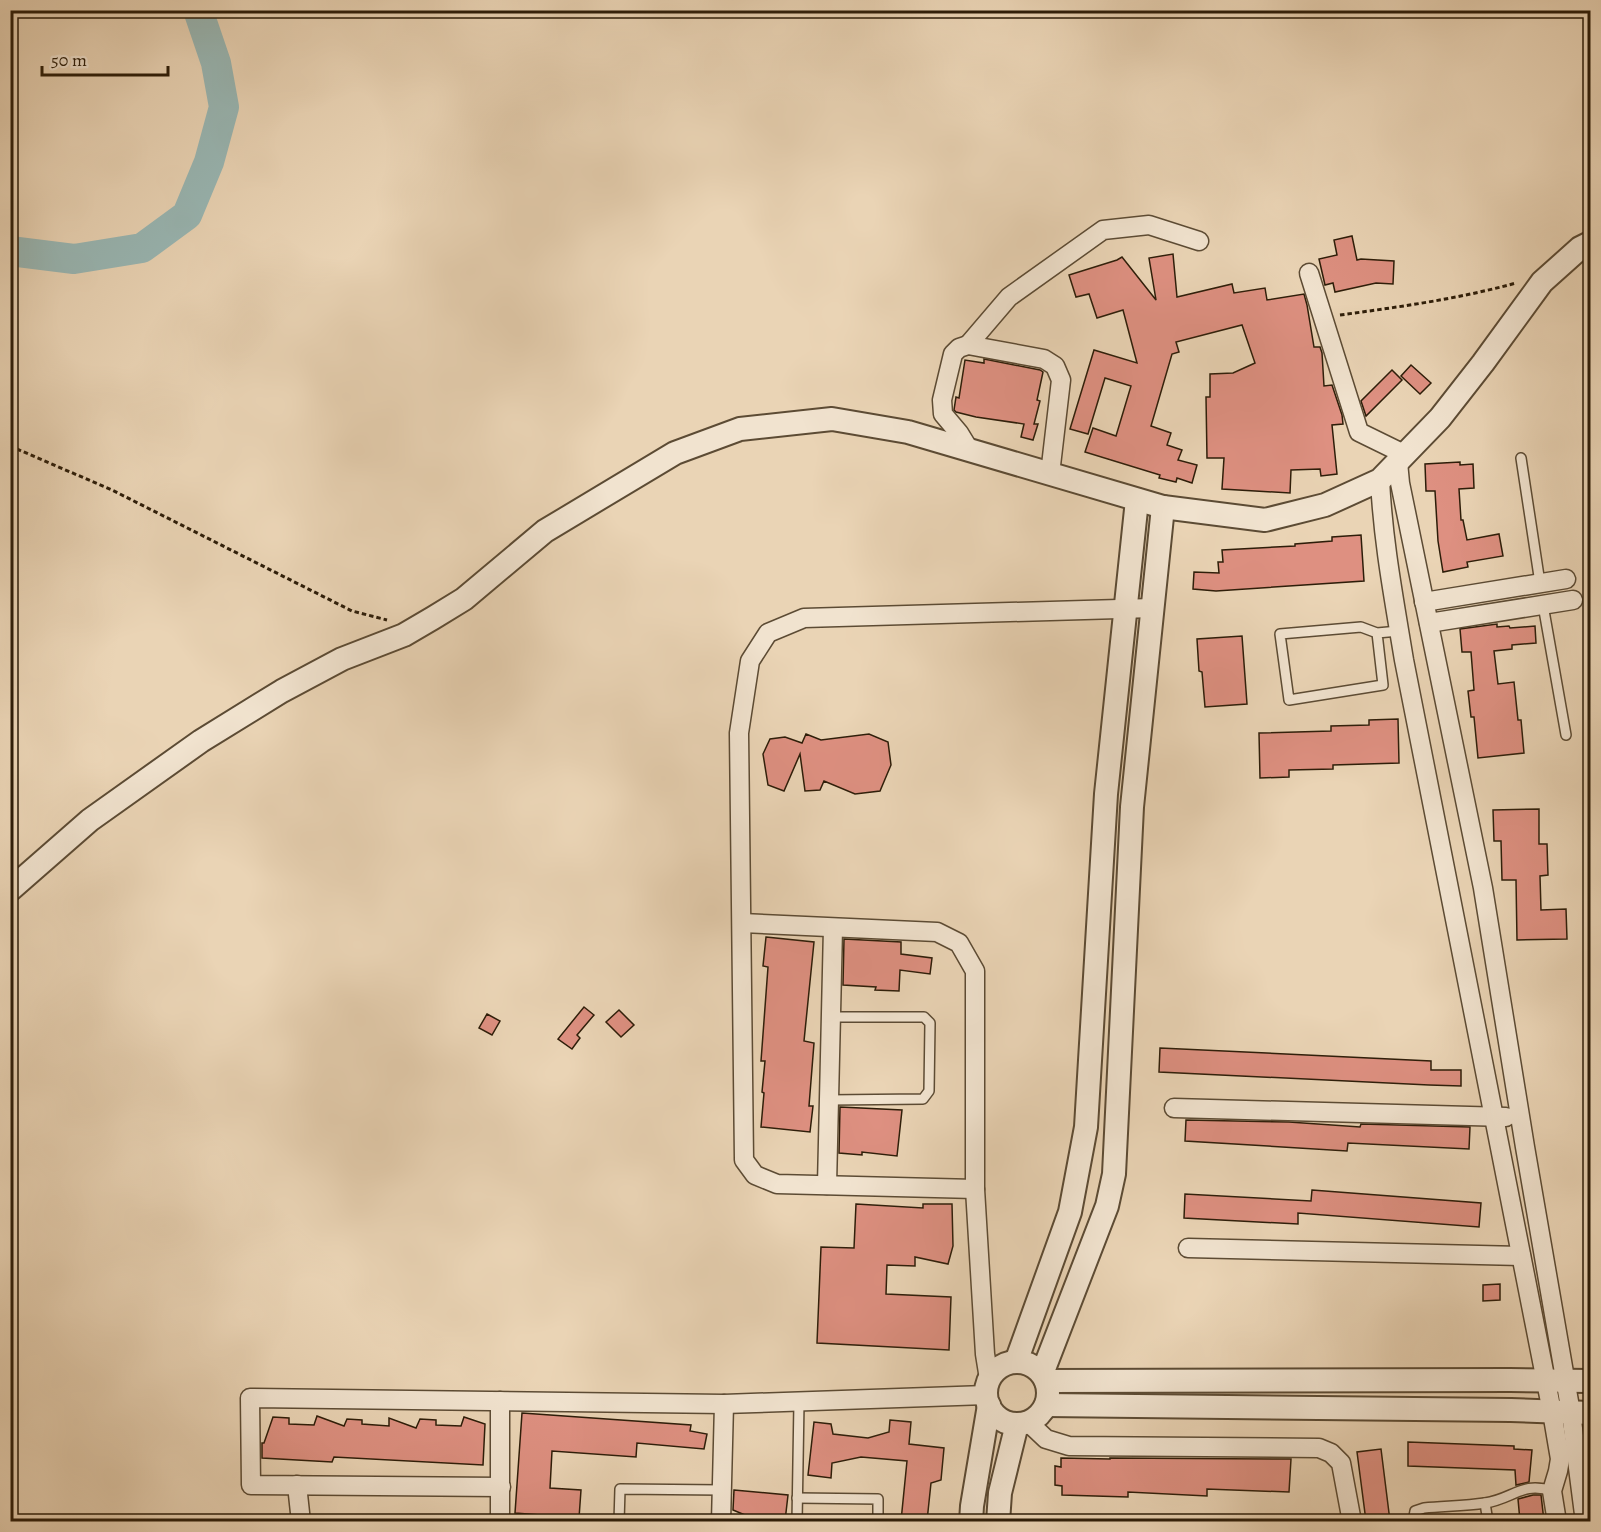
<svg xmlns="http://www.w3.org/2000/svg" width="1601" height="1532" viewBox="0 0 1601 1532" font-family="Alegreya,serif">
	<style>
		.lines { fill: none; stroke-linecap: round; stroke-linejoin: round }
		.river { stroke: #99b7b4; stroke-width: 30 }
		.building { fill: #de9081; stroke: #2d1d09; stroke-width: 1.5 }
		.service-casing { stroke: #5c4b34; stroke-width: 12 }
		.minor-casing { stroke: #5c4b34; stroke-width: 21 }
		.tertiary-casing { stroke: #5c4b34; stroke-width: 26 }
		.path { stroke: #2d1d09; stroke-width: 3; stroke-dasharray: 4.5 3; stroke-linecap: butt }
		.service { stroke: #f1e3cf; stroke-width: 9 }
		.minor { stroke: #f1e3cf; stroke-width: 18 }
		.tertiary { stroke: #f1e3cf; stroke-width: 22 }
	</style>
	<rect width="100%" height="100%" fill="#ead4b5"/>
	<filter id="stains"><feTurbulence type="fractalNoise" baseFrequency=".00333" numOctaves="4"/><feColorMatrix values="0 0 0 0 .2 0 0 0 0 .09 0 0 0 0 .02 0 0 0 .5 -.17"/></filter>
	<radialGradient id="worn" r=".72"><stop offset=".6" stop-color="#630" stop-opacity="0"/><stop offset="1" stop-color="#630" stop-opacity=".3"/></radialGradient>
	<g class="lines">
		<path class="river" d="M10,251L74,259L142,248L187,215L209,162L224,107L216,63L198,10"/>
	</g>
	<g class="building">
		<path d="M1352,236L1357,260L1361,259L1394,261L1393,284L1376,283L1335,292L1333,283L1325,285L1319,259L1337,255L1334,240Z"/>
		<path d="M1173,254L1177,297L1232,284L1234,293L1265,288L1267,300L1304,294L1307,305L1314,347H1320L1322,353L1324,386L1332,385L1342,415L1343,424L1332,425L1337,474L1321,476L1320,469L1291,470L1290,493L1222,489L1224,458H1207L1206,397H1210V374L1233,373L1255,363L1242,325L1176,342L1179,352L1172,354L1151,426L1171,433L1167,445L1182,450L1178,460L1197,465L1192,483L1177,478L1176,482L1159,478L1160,475L1085,452L1093,428L1116,436L1131,386L1105,378L1088,434L1070,429L1094,350L1137,363L1123,310L1097,318L1089,294L1076,297L1069,275L1117,260L1122,257L1156,300L1149,258Z"/>
		<path d="M984,359L1040,370L1043,372L1037,400L1040,401L1034,424H1038L1033,440L1021,437L1024,424L976,417L956,412L954,410L956,397L959,398L965,360L984,363Z"/>
		<path d="M1411,365L1431,383L1420,394L1401,376Z"/>
		<path d="M1392,370L1402,380L1366,416L1361,401Z"/>
		<path d="M1460,462V465L1473,464L1474,488L1459,489L1461,520H1463L1467,540L1499,534L1503,556L1467,562L1468,567L1443,572L1438,541L1435,491H1426L1425,464Z"/>
		<path d="M1361,535L1364,581L1216,591L1193,589L1194,572L1219,573L1218,562H1223L1222,550L1295,546V544L1332,541V537Z"/>
		<path d="M1497,624V627L1509,626L1510,628L1535,626L1536,643L1512,645V649L1494,651L1498,684L1514,682L1518,720H1521L1524,753L1478,758L1474,717H1471L1468,691L1474,690L1471,652H1462L1460,629Z"/>
		<path d="M1242,636L1247,704L1205,707L1202,672L1199,671L1197,639Z"/>
		<path d="M1398,719L1399,763L1333,765V769L1289,770V777L1260,778L1259,733L1331,731V726L1369,725V720Z"/>
		<path d="M806,734L821,740L869,734L888,742L891,765L880,791L855,794L824,781L820,790L805,791L800,754L784,791L768,785L763,754L770,739L785,737L802,743Z"/>
		<path d="M1539,809V844H1547L1548,875L1540,876L1541,910L1566,909L1567,939L1517,940L1516,880H1502L1501,841H1494L1493,810Z"/>
		<path d="M766,937L814,942L804,1041L814,1043L809,1106H813L810,1132L761,1127L764,1093L762,1092L765,1061H761L768,967L763,966Z"/>
		<path d="M844,939L901,942V954L932,958L930,974L900,970L899,991L875,990L876,987L843,985Z"/>
		<path d="M584,1007L594,1015L577,1035L580,1038L572,1049L558,1039Z"/>
		<path d="M619,1010L634,1025L621,1037L606,1022Z"/>
		<path d="M487,1014L500,1021L492,1035L479,1028Z"/>
		<path d="M1160,1048L1431,1061V1070H1461V1086L1429,1085L1159,1072Z"/>
		<path d="M840,1107L902,1110L897,1156L862,1152V1155L839,1153Z"/>
		<path d="M1186,1120L1289,1122L1360,1127L1361,1124L1470,1127L1469,1149L1348,1143L1347,1151L1185,1141Z"/>
		<path d="M1312,1190L1481,1203L1479,1227L1298,1213V1224L1184,1218L1185,1194L1311,1201Z"/>
		<path d="M856,1204L923,1208V1204H952L953,1246L948,1264L915,1257V1266L887,1265L886,1294L951,1297L949,1350L817,1343L821,1247L854,1248Z"/>
		<path d="M1500,1284V1300L1483,1301V1285Z"/>
		<path d="M522,1413L691,1425L690,1431L707,1434L704,1449L637,1443L636,1457L552,1451L550,1488L581,1490L579,1518L515,1513Z"/>
		<path d="M317,1416L344,1426L347,1419L362,1420V1424L389,1426V1418L416,1428L420,1419L436,1420V1425L461,1426L464,1417L485,1424L483,1465L334,1457L332,1462L262,1458V1443H264L273,1417L289,1418V1424L314,1425Z"/>
		<path d="M890,1420L911,1422L909,1444L944,1448L941,1480L931,1483L927,1521H901L907,1461L861,1457L832,1463L831,1478L808,1475L814,1422L831,1424L833,1434L868,1438L889,1432Z"/>
		<path d="M1408,1442L1514,1446V1449L1532,1450L1529,1482L1516,1485L1515,1470L1408,1466Z"/>
		<path d="M1381,1449L1390,1521H1366L1357,1452Z"/>
		<path d="M1061,1458L1110,1459V1458L1291,1459L1289,1492L1207,1489V1496L1128,1492V1497L1062,1495V1486L1055,1485V1466L1061,1467Z"/>
		<path d="M734,1490L788,1495L785,1521H744L745,1515L733,1510Z"/>
		<path d="M1533,1495H1541L1544,1521H1520L1518,1499Z"/>
	</g>
	<g class="lines">
		<g class="service-casing">
			<g id="service">
				<path d="M1521,458L1540,583"/>
				<path d="M1543,605L1566,735"/>
				<path d="M1377,633L1383,685L1289,700L1280,634L1361,627L1377,633L1399,631"/>
				<path d="M829,1100L923,1099L929,1091L930,1023L924,1017H831"/>
				<path d="M797,1498L878,1499V1522"/>
				<path d="M1485,1503L1488,1522"/>
				<path d="M619,1522L620,1489L722,1490"/>
				<path d="M797,1522L799,1402"/>
				<path d="M1309,1522L1352,1520"/>
				<path d="M1413,1522L1415,1511L1424,1508C1444,1506 1465,1506 1485,1503C1513,1499 1522,1481 1552,1491"/>
			</g>
		</g>
		<g class="minor-casing">
			<g id="minor">
				<path d="M1309,273L1359,432L1406,455"/>
				<path d="M968,345L1009,297L1103,230L1149,225L1199,241"/>
				<path d="M970,451L959,433L943,414L942,400L953,354L959,348L968,345L1044,359L1055,366L1061,380L1050,474"/>
				<path d="M1398,462L1400,483L1483,888L1525,1147L1571,1413L1585,1522"/>
				<path d="M1380,480C1383,542 1394,599 1404,660L1552,1412L1560,1459L1558,1471L1552,1491L1557,1522"/>
				<path d="M1424,602L1566,579"/>
				<path d="M1429,623L1573,600"/>
				<path d="M742,923L937,932L959,943L975,971V1189L985,1354L989,1379"/>
				<path d="M1174,1108L1506,1117"/>
				<path d="M827,1185L833,928"/>
				<path d="M975,1189L777,1184L755,1175L744,1160L739,733L750,661L768,633L804,618L1153,608"/>
				<path d="M1188,1248L1521,1256"/>
				<path d="M500,1401V1522"/>
				<path d="M1028,1422L1046,1439L1069,1446L1319,1448L1331,1453L1341,1463L1352,1522"/>
				<path d="M297,1485L301,1522"/>
				<path d="M501,1487L251,1485L250,1398L724,1404L986,1395"/>
				<path d="M721,1522L724,1404"/>
			</g>
		</g>
		<g class="tertiary-casing">
			<g id="tertiary">
				<path d="M10,890L90,820L201,741L282,691L342,659L404,635L433,618L464,599L545,531L675,453L740,429L832,419L908,432L1163,507L1265,520L1325,505L1380,480L1440,418L1483,363L1542,282L1580,248L1590,243"/>
				<path d="M1016,1362L1070,1212L1086,1127L1106,794L1137,500"/>
				<circle cx="1017" cy="1393" r="31"/>
				<path d="M1042,1374L1107,1206L1114,1174L1132,807L1163,507"/>
				<path d="M1046,1381L1510,1380L1590,1381"/>
				<path d="M1046,1405L1511,1410L1590,1413"/>
				<path d="M971,1522L972,1506L989,1405"/>
				<path d="M998,1522L1000,1493L1017,1424"/>
			</g>
		</g>
		<g class="path">
			<path d="M1340,315C1399,307 1458,299 1516,283"/>
			<path d="M10,446L112,490L352,611L387,620"/>
		</g>
		<use href="#service" class="service"/>
		<use href="#minor" class="minor"/>
		<use href="#tertiary" class="tertiary"/>
	</g>
	<rect width="1601" height="1532" fill="none" stroke="#ead4b5" stroke-width="36"/>
	<rect x="12" y="12" width="1577" height="1508" fill="none" stroke="#2d1d09" stroke-width="3"/>
	<rect x="18" y="18" width="1565" height="1496" fill="none" stroke="#2d1d09" stroke-width="1.5"/>
	<path d="M42 66v9h126v-9" fill="none" stroke="#2d1d09" stroke-width="3"/>
	<text x="51" y="66" font-size="18" fill="#2d1d09" stroke="#f1e3cf" stroke-width="4.5" paint-order="stroke">50 m</text>
	<rect width="100%" height="100%" filter="url(#stains)"/>
	<rect width="100%" height="100%" fill="url(#worn)"/>
</svg>
